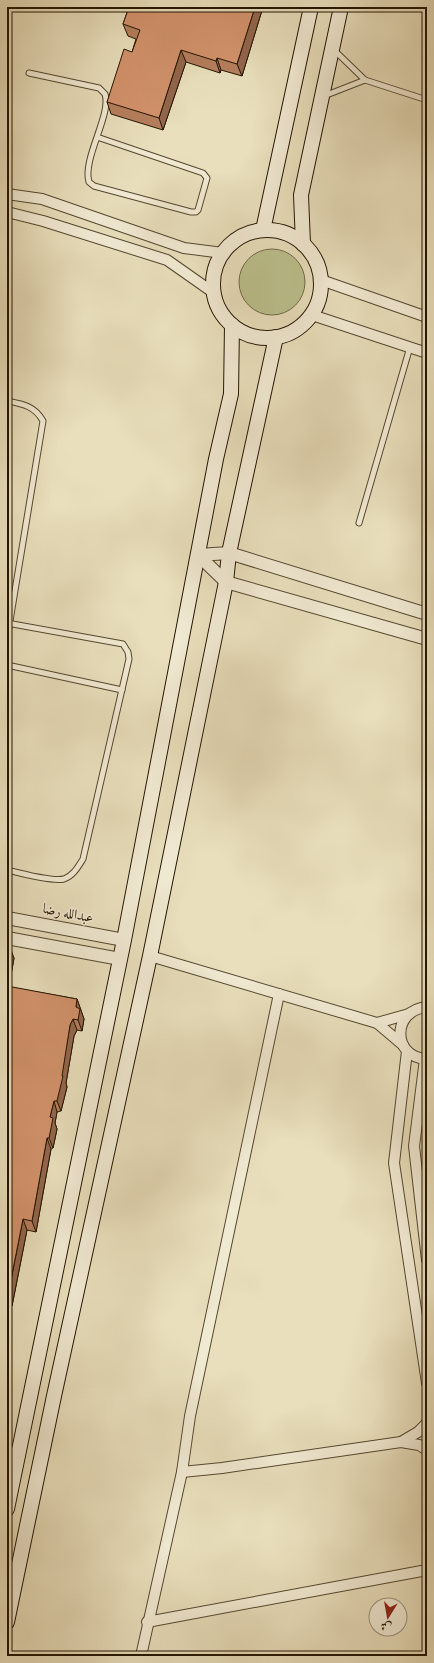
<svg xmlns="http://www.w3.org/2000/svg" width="434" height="1663" viewBox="0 0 434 1663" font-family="Vollkorn,Amiri,serif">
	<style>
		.green { fill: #bbc08d; stroke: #706a48 }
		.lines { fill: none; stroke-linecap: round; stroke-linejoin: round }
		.service-casing { stroke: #554830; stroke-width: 7 }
		.minor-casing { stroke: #554830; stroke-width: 12 }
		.tertiary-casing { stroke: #554830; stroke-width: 14 }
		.secondary-casing { stroke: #241502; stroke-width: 16 }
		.service { stroke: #f1ead3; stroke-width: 5 }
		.minor { stroke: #f1ead3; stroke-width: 10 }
		.tertiary { stroke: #f1ead3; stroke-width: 12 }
		.secondary { stroke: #f1ead3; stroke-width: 14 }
		.wall { fill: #b57e5d; stroke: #241502 }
		.shaded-wall { fill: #93664c; stroke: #241502 }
		.building { fill: #d2926c; stroke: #241502 }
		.labels { text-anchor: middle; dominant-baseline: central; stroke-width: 3; stroke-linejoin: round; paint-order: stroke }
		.street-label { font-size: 14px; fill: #241502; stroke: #f1ead3 }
	</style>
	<rect width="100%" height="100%" fill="#e9dfbc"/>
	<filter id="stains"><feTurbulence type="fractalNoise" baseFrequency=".005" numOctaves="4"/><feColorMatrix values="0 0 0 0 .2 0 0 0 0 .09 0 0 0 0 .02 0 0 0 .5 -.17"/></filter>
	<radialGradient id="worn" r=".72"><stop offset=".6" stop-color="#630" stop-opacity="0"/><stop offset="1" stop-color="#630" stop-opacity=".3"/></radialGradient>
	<circle class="green" cx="272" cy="282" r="33"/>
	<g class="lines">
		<g class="service-casing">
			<g id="service">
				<path d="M29,73L99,88L105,94C112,114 82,159 89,182L94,186L191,212H196L198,210L207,178L203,173L97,137"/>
				<path d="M365,80L427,100"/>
				<path d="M324,96L365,80L333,49"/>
				<path d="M7,401C23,404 35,406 43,421L7,639"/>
				<path d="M359,523L410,347"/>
				<path d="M7,623L123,644L128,652L129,659L83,859C78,867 73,876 64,879C53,882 19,873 7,870"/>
				<path d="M7,665L122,690"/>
			</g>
		</g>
		<g class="minor-casing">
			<g id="minor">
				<path d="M7,194L42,199L184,248L223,253"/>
				<path d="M7,212L43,221L167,260L214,293"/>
				<path d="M321,280L427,317"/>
				<path d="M312,315L427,353"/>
				<path d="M150,956L377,1023L403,1045"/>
				<path d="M279,994L190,1416L182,1472L222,1468L401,1442L419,1445L427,1450"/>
				<path d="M427,1007C391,1010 392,1058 427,1059"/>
				<path d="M377,1023L409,1014"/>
				<path d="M407,1051L394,1163L427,1383"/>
				<path d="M425,1059L414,1146L427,1260"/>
				<path d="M401,1442L418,1432L427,1423"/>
				<path d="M147,1622L427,1570"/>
				<path d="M141,1656L182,1472"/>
			</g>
		</g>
		<g class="tertiary-casing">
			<g id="tertiary">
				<path d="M427,614L229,553L198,555L226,582L427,639"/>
				<path d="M7,918L124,940"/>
				<path d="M7,938L120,959"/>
				<path d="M7,1452L19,1455"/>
			</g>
		</g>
		<g class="secondary-casing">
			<g id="secondary">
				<path d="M263,230L311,7"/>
				<circle cx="267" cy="284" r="54"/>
				<path d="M303,244L301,195L341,7"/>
				<path d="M7,1509L124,940L216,459L231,394L232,325"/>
				<path d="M7,1622L54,1396L150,956L226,582L229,553L276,337"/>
			</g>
		</g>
		<use href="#service" class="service"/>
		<use href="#minor" class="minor"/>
		<use href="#tertiary" class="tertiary"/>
		<use href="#secondary" class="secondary"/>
	</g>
	<g class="wall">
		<path d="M129,7H263L242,76L221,70L220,73L186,62L163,130L111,114L107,102L132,52L136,39L128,36L123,24Z"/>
		<path d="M7,947L14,958L9,987L77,999L84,1019L82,1031L77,1030L74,1036L66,1083L67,1087L61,1111L57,1112L55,1123L57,1129L53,1148L51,1149L36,1232L27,1230L12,1306L7,1305Z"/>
	</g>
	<g class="shaded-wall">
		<path d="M255,7H263L242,76L237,64Z"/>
		<path d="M181,50L186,62L163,130L159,118Z"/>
		<path d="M217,58L221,70L220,73L216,61Z"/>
		<path d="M10,947L14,958L7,996V964Z"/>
		<path d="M77,999L84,1019L82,1031L78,1020L76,1007Z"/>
		<path d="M73,1019L77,1030L74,1036L66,1083L67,1087L61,1111L57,1101L70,1025Z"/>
		<path d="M54,1101L57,1112L55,1123L57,1129L53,1148L49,1138L50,1117Z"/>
		<path d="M47,1138L51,1149L36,1232L32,1221Z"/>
		<path d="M23,1219L27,1230L12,1306L8,1295Z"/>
	</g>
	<g class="building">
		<path d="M129,7H255L237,64L217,58L216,61L181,50L159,118L107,102L124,49L132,52L140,30L123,24Z"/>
		<path d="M7,947H10L7,964Z"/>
		<path d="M7,986L77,999L76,1007L80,1009L78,1020L73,1019L70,1025L62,1076H63L57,1101H54L50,1117L53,1118L49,1138H47L32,1221L23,1219L8,1295H7Z"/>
	</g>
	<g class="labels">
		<g class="street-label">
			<text transform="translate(68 914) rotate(11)">عبدالله رضا</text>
		</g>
	</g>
	<rect width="434" height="1663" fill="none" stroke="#e9dfbc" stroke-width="24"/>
	<rect x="8" y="8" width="418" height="1647" fill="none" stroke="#241502" stroke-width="2"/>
	<rect x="12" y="12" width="410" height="1639" fill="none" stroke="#241502"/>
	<g transform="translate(388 1617) rotate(191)"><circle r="19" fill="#f1ead3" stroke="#9f957f"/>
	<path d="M0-3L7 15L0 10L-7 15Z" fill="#8f2418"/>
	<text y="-6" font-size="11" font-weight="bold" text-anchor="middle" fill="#241502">ش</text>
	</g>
	<rect width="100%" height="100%" filter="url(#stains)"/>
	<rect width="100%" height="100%" fill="url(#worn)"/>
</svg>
